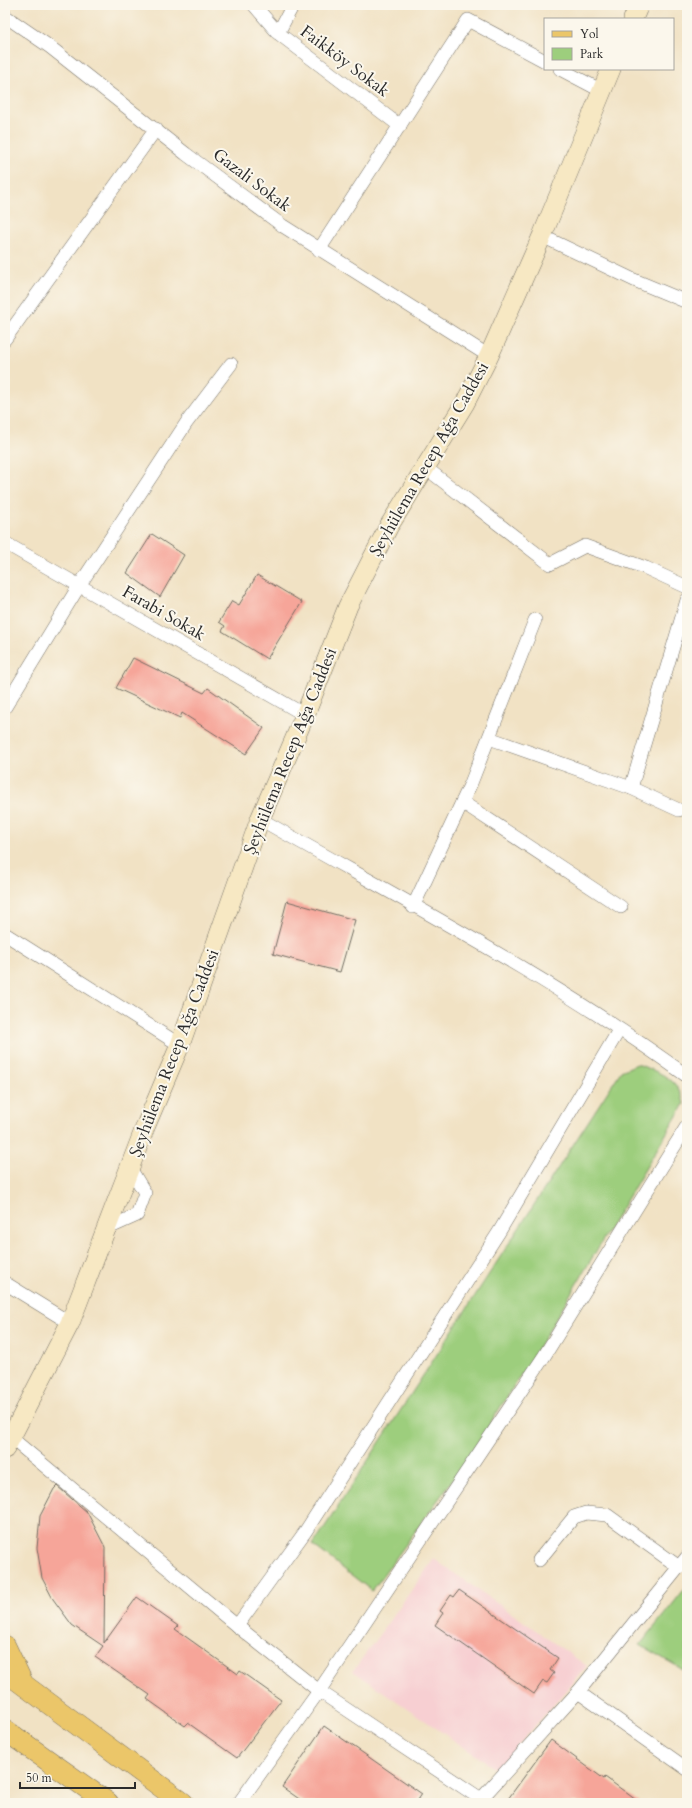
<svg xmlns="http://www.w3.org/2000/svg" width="692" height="1808" viewBox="0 0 692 1808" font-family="Cardo,serif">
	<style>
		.built { fill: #f7cfd2 }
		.green { fill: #9dce7d; stroke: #647c54 }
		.building { fill: #f6a599 }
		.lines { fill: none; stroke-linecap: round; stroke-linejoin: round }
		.street-casing { stroke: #706b61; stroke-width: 14 }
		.secondary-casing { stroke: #706b61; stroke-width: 20 }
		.primary-casing { stroke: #706b61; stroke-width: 22 }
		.street { stroke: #fff; stroke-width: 13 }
		.secondary { stroke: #f7e8c3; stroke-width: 19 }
		.primary { stroke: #ebc669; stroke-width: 21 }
		.labels { text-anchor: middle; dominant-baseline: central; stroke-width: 4; stroke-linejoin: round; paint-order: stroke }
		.street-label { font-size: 17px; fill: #2b2b2b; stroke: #fbf7ec }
	</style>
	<rect width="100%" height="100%" fill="#fbf7ec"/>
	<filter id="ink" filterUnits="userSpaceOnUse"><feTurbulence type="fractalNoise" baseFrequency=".025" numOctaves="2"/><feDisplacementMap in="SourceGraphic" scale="8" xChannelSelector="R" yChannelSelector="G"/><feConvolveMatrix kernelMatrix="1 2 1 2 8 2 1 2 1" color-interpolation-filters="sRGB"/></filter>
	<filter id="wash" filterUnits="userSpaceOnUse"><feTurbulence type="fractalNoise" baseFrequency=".012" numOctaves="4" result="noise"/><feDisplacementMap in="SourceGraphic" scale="16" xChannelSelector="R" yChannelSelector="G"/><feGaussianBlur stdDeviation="0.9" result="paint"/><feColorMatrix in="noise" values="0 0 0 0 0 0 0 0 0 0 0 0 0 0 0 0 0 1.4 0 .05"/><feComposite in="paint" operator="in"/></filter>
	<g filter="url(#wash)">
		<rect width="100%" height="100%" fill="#f1e2c4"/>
		<path class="built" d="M434,1559L587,1666L497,1770L353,1671Z"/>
		<g class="green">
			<path d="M637,1064C659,1073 679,1077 684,1104L543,1340L467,1460L372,1591L313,1545L621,1071Z"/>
			<path d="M687,1586V1672L640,1645Z"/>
		</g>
		<g id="blocks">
			<g class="building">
				<path d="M152,534L184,555L160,597L127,573Z"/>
				<path d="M257,575L302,602L267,659L222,631L225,626L219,622L232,601L239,605Z"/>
				<path d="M133,658L204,693L208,688L264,728L246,754L182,713L180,718L116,688Z"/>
				<path d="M287,901L355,920L340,972L273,954Z"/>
				<path d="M57,1486L87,1512L105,1547L104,1643L137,1597L178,1626L175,1629L238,1674L240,1671L281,1700L237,1758L188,1723L185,1726L147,1699L150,1695L95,1657L103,1646L72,1625L53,1599L42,1578L37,1548L40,1516L54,1489Z"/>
				<path d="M459,1590L558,1658L550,1670L554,1673L547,1683L543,1681L534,1694L435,1625L443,1613L440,1611L451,1595L454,1597Z"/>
				<path d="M324,1726L422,1794L416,1803H305L282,1787Z"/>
				<path d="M551,1740L604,1779L605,1777L640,1803H505Z"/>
			</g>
		</g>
	</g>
	<g filter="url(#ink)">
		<use href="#blocks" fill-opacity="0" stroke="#706b61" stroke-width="1"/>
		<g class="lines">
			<g class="street-casing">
				<g id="street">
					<path d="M254,5L278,33L400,126"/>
					<path d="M5,16L50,47L186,154L283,226L489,356"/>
					<path d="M278,33L293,5"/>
					<path d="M560,69L602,91"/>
					<path d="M542,236L634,280L687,302"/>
					<path d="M319,250L468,20L545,61"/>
					<path d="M5,339L156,129"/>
					<path d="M426,468L550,564L585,546L646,568L687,587"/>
					<path d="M5,543L305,715"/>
					<path d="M5,707L79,586L187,422L231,364"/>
					<path d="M489,738L631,788L679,810"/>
					<path d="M631,788L687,600"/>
					<path d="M462,802L621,907"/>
					<path d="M260,819C404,901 553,978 687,1076"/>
					<path d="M413,907L471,783L535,620"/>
					<path d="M5,934L180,1045"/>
					<path d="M106,1229L137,1215L145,1193L130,1168"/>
					<path d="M5,1283L70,1323"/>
					<path d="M10,1437L237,1626L319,1691L487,1803"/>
					<path d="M539,1560L574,1517L586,1513L607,1515L679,1567"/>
					<path d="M237,1626L305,1532L499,1232L619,1030"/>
					<path d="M578,1692L687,1769"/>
					<path d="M481,1799L578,1692L687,1557"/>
					<path d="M239,1803L319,1691L543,1358L687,1126"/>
				</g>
			</g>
			<g class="secondary-casing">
				<g id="secondary">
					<path d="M633,19L639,5"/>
					<path d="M5,1449L70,1323L146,1125L180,1045L260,819L305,715L348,606L389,526L465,403L489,356L542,236L611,69"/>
				</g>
			</g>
			<g class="primary-casing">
				<g id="primary">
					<path d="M5,1646L22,1682"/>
					<path d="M5,1671L183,1803"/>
					<path d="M5,1730L108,1803"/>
				</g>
			</g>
			<use href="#street" class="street"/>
			<use href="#secondary" class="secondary"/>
			<use href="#primary" class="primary"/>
		</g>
	</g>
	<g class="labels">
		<g class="street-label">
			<text transform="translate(345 61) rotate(37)">Faikköy Sokak</text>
			<text transform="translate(252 180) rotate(37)">Gazali Sokak</text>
			<text transform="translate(429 459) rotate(-60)">Şeyhülema Recep Ağa Caddesi</text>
			<text transform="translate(164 613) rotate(30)">Farabi Sokak</text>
			<text transform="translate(290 751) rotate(-68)">Şeyhülema Recep Ağa Caddesi</text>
			<text transform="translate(174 1053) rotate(-69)">Şeyhülema Recep Ağa Caddesi</text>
		</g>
	</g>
	<rect width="692" height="1808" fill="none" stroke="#fbf7ec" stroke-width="20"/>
	<rect x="544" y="18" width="130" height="52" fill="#fbf7ec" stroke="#a8a59f"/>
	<rect x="552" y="31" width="20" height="6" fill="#ebc669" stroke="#a8a59f"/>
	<text x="580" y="38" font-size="12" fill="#2b2b2b">Yol</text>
	<rect x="552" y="48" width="20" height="12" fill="#9dce7d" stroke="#a8a59f"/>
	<text x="580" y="58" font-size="12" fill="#2b2b2b">Park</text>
	<path d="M20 1782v6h115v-6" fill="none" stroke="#2b2b2b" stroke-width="2"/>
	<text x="26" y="1782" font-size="12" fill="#2b2b2b" stroke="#fbf7ec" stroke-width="3" paint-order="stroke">50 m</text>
</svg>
